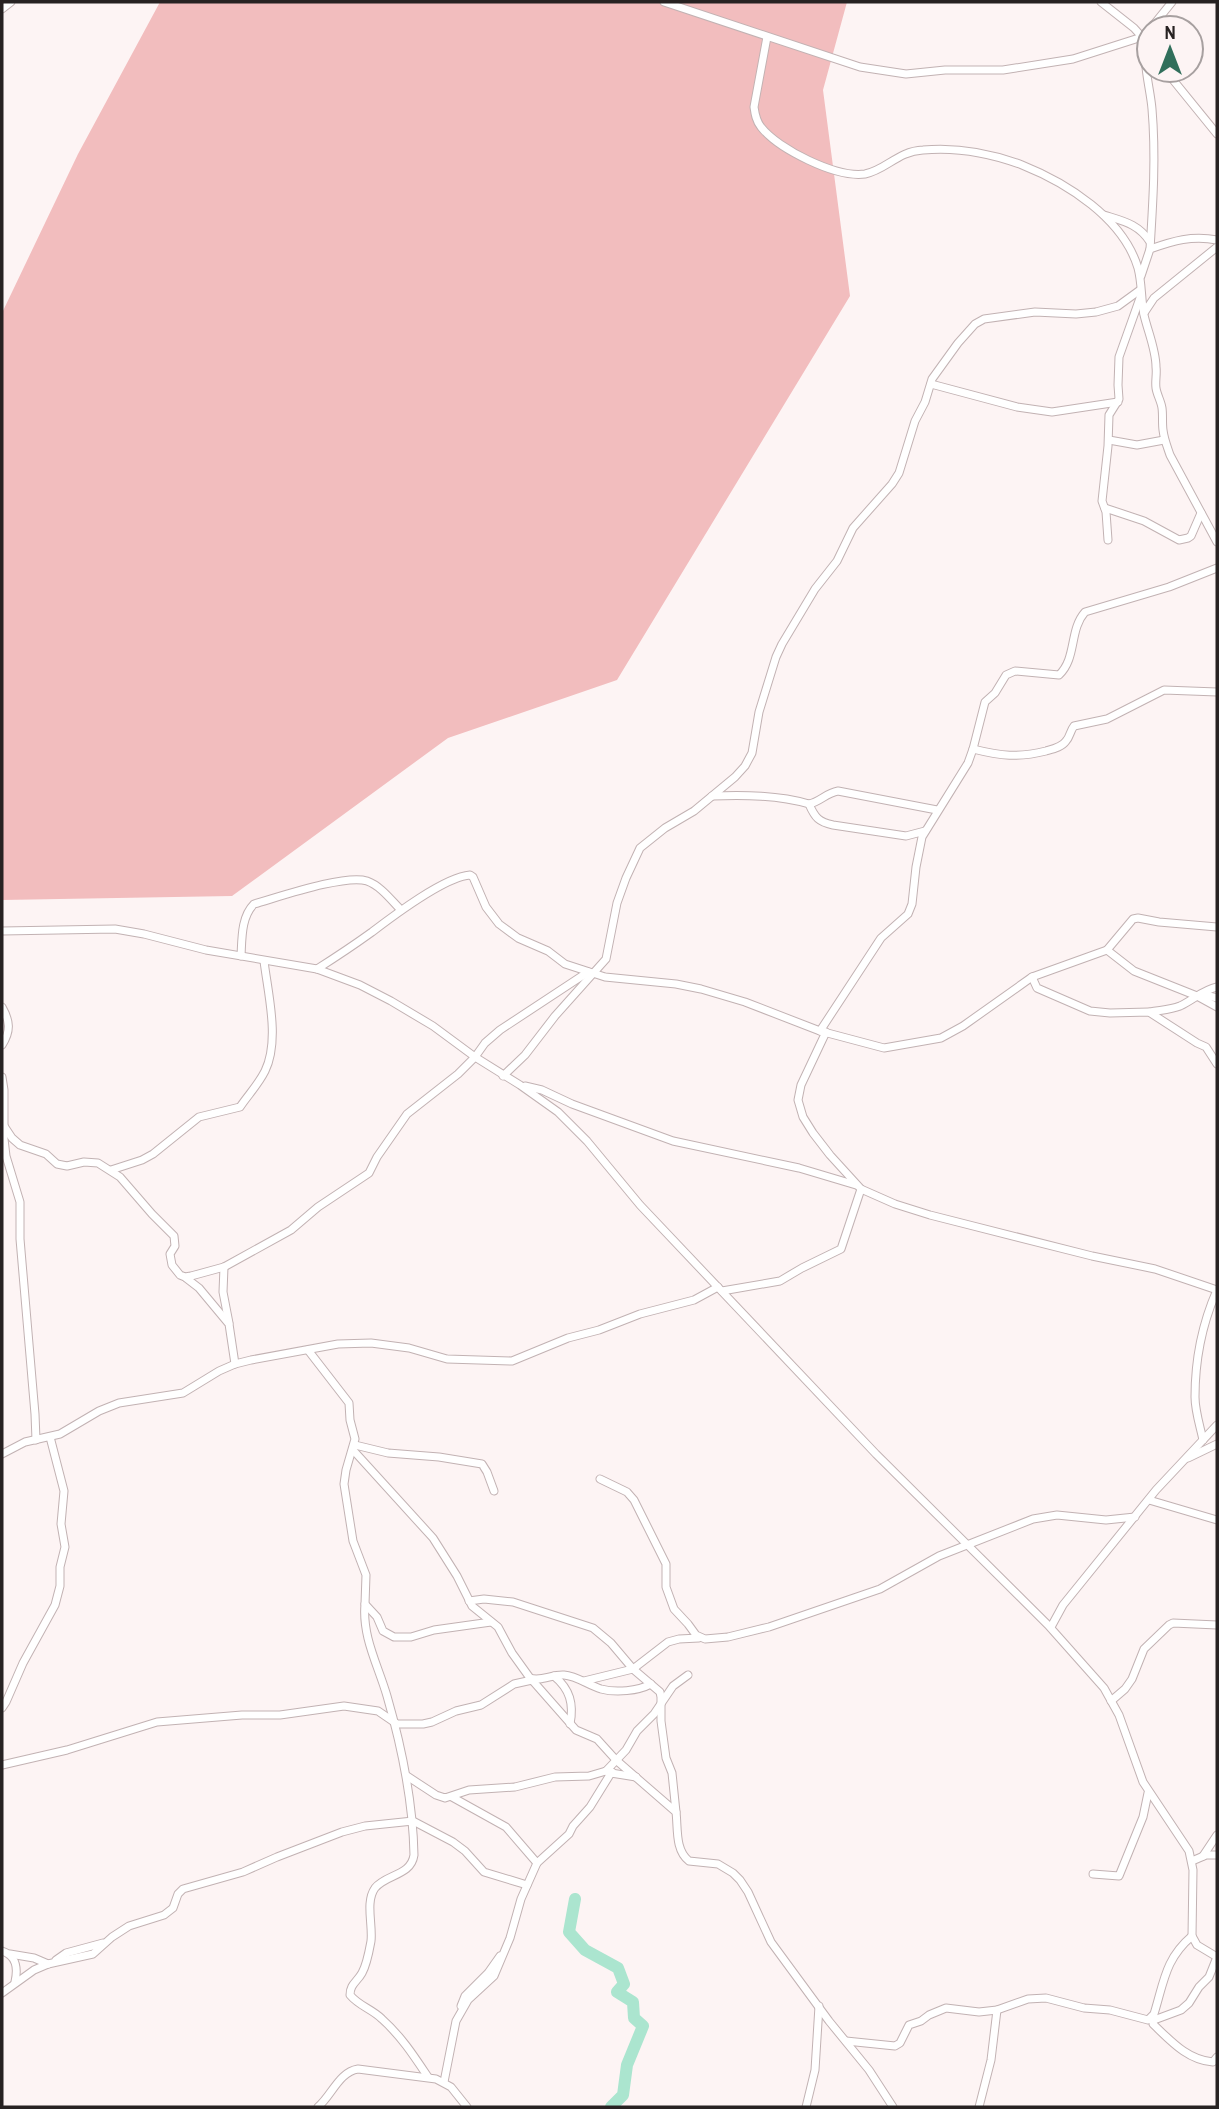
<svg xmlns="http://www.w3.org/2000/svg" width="1219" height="2109" viewBox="0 0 1219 2109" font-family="'Archivo Narrow',sans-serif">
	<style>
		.green { fill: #f2bdbe }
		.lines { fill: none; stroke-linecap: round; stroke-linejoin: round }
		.river { stroke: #abe5cf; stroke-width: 12 }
		.minor-casing { stroke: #c2b2b3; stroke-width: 9 }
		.minor { stroke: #fff; stroke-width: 7 }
	</style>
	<rect width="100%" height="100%" fill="#fdf4f4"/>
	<path class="green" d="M160,2H847L823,90L850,296L617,680L448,738L232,896L2,900V313L78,154Z"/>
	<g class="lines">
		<path class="river" d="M575,1899L569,1932L585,1950L618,1968L624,1984L617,1992L633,2002L634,2018L643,2026L627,2065L623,2095L611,2107"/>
		<g class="minor-casing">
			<g id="minor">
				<path d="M664,2L860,67L906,74L945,70H1003L1073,59L1142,37"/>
				<path d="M1101,2L1134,28L1143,38"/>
				<path d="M2,9L11,2"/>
				<path d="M1151,28L1172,2"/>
				<path d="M1149,34C1140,57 1150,85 1152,109C1156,156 1153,202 1150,249"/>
				<path d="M767,37L754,107C755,114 756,121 761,127C778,149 836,178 865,174C886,170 898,151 923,150C956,147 990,153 1022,165C1067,183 1123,218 1138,268C1142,283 1141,299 1144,315C1148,332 1156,350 1156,367C1157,374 1155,381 1156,388C1157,395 1161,401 1162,408C1163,415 1162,423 1163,430C1164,439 1167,446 1170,455L1217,542"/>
				<path d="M1165,70L1217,134"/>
				<path d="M1104,215C1123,221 1139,224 1150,242"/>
				<path d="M1141,276L1150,249C1173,241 1192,235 1217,240"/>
				<path d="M1144,313L1154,298L1217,247"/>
				<path d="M931,384L1017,407L1052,412L1118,402"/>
				<path d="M1109,440L1137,445L1164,440"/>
				<path d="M1105,508L1144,521L1179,540L1188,538L1191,536L1201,513"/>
				<path d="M1108,540L1106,512L1102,501L1108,446L1109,415L1119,399L1118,385L1119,357L1140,298"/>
				<path d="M973,749C1001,756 1018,758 1046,751C1053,749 1062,747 1066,741C1070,737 1070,731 1074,726L1107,719L1164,690L1217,692"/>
				<path d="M712,796C745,795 778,795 809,804C815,818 819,822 833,825L906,836L925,831"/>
				<path d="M809,804C820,802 826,793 838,791L937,810"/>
				<path d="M2,931L115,929L144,934L206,950L317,969L360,985L391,1001L433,1026L475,1057L520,1085L558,1112L587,1141L640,1205L876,1454L1048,1625L1104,1688L1119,1715L1143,1782L1189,1851L1193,1870L1192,1936L1197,1945L1217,1957"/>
				<path d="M1107,950L1134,971L1197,996L1217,1007"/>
				<path d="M241,956C242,939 241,917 254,904C279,897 345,874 367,881C381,886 391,900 401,910"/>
				<path d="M317,969C336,957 354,945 372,932C393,916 444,877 470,875L473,877L486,907L499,924L518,938L548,951L565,964L605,977L676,984L701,989L745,1002L820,1031L884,1048L941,1038L963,1026L1032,977L1107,950L1133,919L1138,918L1159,922L1217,927"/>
				<path d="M1032,977L1037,988L1090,1011L1110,1013L1149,1012L1197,1043L1206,1047L1217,1064"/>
				<path d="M1201,994L1217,998"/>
				<path d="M2,1007C10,1021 11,1031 2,1045"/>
				<path d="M1150,1012C1160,1010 1170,1010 1180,1006C1193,1000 1203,990 1217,987"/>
				<path d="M820,1031L881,938L908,914L912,904L916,867L922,837L968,763L973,749L985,702L995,693L1006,675L1015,671L1059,675C1077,658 1069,630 1085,612L1169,587L1217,568"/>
				<path d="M826,1032L801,1085L798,1100L803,1117L813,1133L830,1155L861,1189L895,1204L930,1215L1092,1256L1155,1269L1217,1290"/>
				<path d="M503,1076L525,1055L555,1016L606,959L617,903L626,878L640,848L665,828L694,811L735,777L745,766L752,753L759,712L776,657L782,644L815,589L837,561L853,528L892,484L899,473L915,421L925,402L932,379L958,343L975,324L984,319L1035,312L1076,314L1096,312L1118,306L1140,290"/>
				<path d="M2,1077L4,1090V1139L6,1156L20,1202V1239L35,1414L36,1440"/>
				<path d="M525,1086L542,1090L572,1104L673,1141L799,1168L856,1185"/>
				<path d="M4,1126L12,1138L20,1145L46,1154L57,1164L67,1166L84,1162L98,1163L120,1177L152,1214L174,1236L175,1246L170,1254L172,1265L180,1275L185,1277L191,1276L224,1267L291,1230L318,1207L369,1173L377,1157L407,1114L458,1074L475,1057L485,1043L500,1030L588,972"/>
				<path d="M111,1170L142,1160L153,1154L199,1117L240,1107C248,1095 258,1085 265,1071C280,1040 268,994 264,961"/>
				<path d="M224,1267L223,1292L229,1323"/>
				<path d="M186,1278L199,1288L229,1324L235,1364"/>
				<path d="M722,1291L780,1281L802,1268L841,1249L861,1189"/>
				<path d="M308,1350L349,1403L350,1420L355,1439L346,1470L344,1484L353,1541L366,1575L365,1604L377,1617L383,1631L394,1637H411L434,1630L491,1622"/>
				<path d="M1203,1440C1200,1426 1195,1411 1195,1397C1195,1359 1202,1324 1217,1290"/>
				<path d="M355,1445L388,1453L439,1457L482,1464L487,1472L494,1491"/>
				<path d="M353,1450L433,1538L457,1576L472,1606L498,1627L512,1653L530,1678C541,1682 552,1674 564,1675C577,1676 588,1685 601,1689C616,1693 638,1691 651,1684"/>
				<path d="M2,1454L25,1442L60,1434L99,1411L119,1403L183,1393L219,1371L235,1364L251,1360L338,1344L371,1343L409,1348L447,1359L512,1361L568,1338L599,1330L640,1314L694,1300L718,1287"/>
				<path d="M1188,1458L1217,1444"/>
				<path d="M600,1479L627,1492L634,1500L666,1564V1587L674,1609L688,1624L696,1635L705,1639L728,1637L769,1627L880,1589L939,1556L1033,1519L1057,1515L1106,1520L1135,1517"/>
				<path d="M1149,1500L1217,1520"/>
				<path d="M469,1601L484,1599L513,1602L593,1628L611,1643L633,1669L660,1692L661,1697V1721L666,1758L672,1773L676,1812"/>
				<path d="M365,1604C362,1637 378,1665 387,1696C402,1748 413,1801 414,1855C411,1876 386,1874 375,1888C365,1902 373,1925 371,1941C369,1952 367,1964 362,1973C357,1982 350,1984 350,1995C359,2006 372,2009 382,2019C401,2036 414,2056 428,2077"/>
				<path d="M1051,1627L1063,1605L1156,1490L1217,1425"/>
				<path d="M554,1676C570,1689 574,1704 570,1724"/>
				<path d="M584,1681L633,1669L668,1642L679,1639L699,1638"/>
				<path d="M1111,1701L1125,1689L1132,1679L1144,1649L1169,1625L1173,1623L1217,1625"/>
				<path d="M2,1708L6,1702L23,1663L55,1605L60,1586V1567L65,1547L61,1524L64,1491L50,1437"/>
				<path d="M2,1765L67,1750L157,1722L242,1715H280L344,1706L378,1711L397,1724H423L432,1722L456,1711L481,1705L514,1684L532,1680L576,1730L597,1739L616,1760L676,1812C678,1829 675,1850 689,1861L718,1864L733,1873L740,1880L748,1892L771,1942L829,2021L869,2070L893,2107"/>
				<path d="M606,1771L626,1750L637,1731L654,1714L673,1686L688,1675"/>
				<path d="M407,1776L436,1795L445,1798L469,1790L515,1787L555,1777L589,1776L606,1771L612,1772"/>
				<path d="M452,1797L506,1827L537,1863"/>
				<path d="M1203,1856L1217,1835"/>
				<path d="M1192,1861L1206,1855H1217"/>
				<path d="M1093,1874L1119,1876L1143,1817L1148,1793"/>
				<path d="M2,1951C17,1956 18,1968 15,1982"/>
				<path d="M10,1954L34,1958L48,1964"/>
				<path d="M56,1960L66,1953L103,1943"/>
				<path d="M2,1993L34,1970L48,1964L93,1954L112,1937L129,1926L164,1915L173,1908L178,1894L183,1889L243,1872L277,1857L342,1832L365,1826L413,1821L453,1842L465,1851L484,1872L527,1885"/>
				<path d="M461,2006L465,1996L488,1973L500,1956"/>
				<path d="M1154,2018L1153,2024C1170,2040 1187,2060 1213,2062L1217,2057"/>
				<path d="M1154,2020L1181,2010L1189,2003L1199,1987L1209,1977L1217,1957"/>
				<path d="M846,2041L895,2046L900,2043L909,2025L921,2021L929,2015L946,2008L979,2012L997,2010L1028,1999L1046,1998L1084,2008L1110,2010L1148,2020L1154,2014C1164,1982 1165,1959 1192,1936"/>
				<path d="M444,2082L456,2021L468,2000L494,1976L510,1938L521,1899L537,1863L569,1834L573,1826L590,1807L611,1773L636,1777"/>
				<path d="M318,2107C332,2095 339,2072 358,2069L436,2079L451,2087L467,2107"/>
				<path d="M806,2107L815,2070L819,2006"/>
				<path d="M979,2107L991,2060L997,2010"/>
			</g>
		</g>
		<use href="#minor" class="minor"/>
	</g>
	<rect width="1219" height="2109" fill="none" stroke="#272222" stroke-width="7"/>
	<g transform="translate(1170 49)"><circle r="33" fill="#fdf4f4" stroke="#a7a0a0" stroke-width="2"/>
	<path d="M0-5L12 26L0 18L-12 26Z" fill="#316f5b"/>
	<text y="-10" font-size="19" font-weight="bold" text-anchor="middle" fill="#272222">N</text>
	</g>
</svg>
